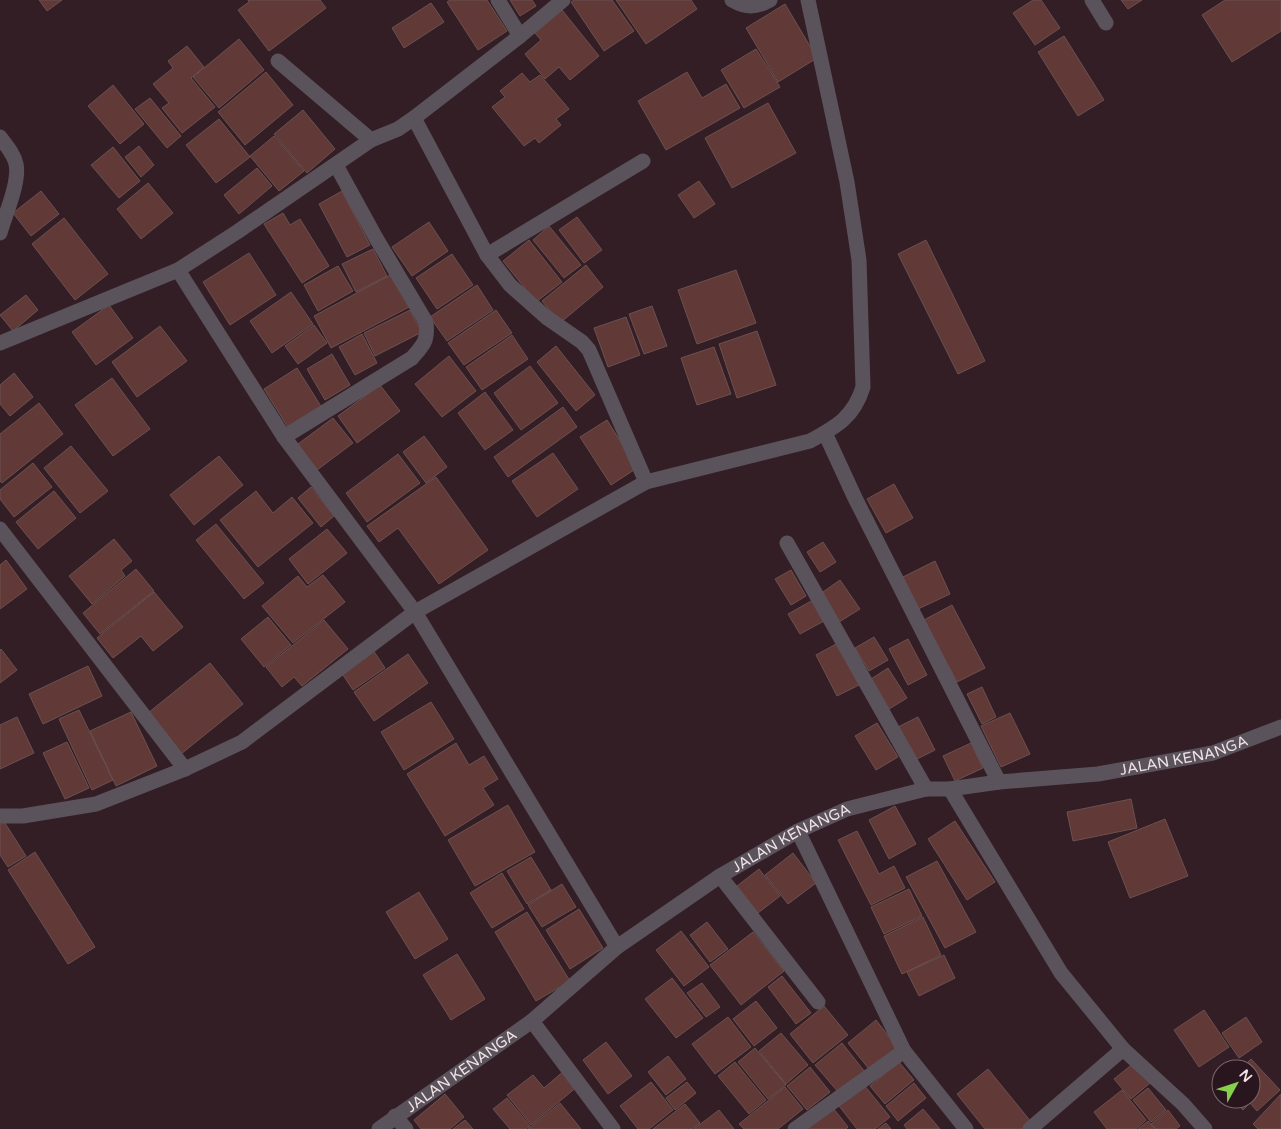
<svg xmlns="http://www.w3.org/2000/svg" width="1281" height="1129" viewBox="0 0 1281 1129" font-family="'Varela Round',sans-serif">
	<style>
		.building { fill: #613937; stroke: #6b5150 }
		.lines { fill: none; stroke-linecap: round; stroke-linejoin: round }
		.service { stroke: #5b535b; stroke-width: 15 }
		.minor { stroke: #5b535b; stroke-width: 15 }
		.labels { text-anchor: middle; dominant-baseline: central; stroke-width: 5; stroke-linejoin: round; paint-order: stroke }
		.street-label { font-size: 15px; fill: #f1e2e7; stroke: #29151d }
	</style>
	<rect width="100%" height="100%" fill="#331e26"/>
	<g class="building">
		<path d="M39,0H62L47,11Z"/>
		<path d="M248,0H320L326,8L269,51L238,10L249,2Z"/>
		<path d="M450,0H487L507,31L478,50L447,2Z"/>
		<path d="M510,0H532L536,6L520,16Z"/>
		<path d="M574,0H612L634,31L604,51L571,2Z"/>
		<path d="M616,0H691L697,9L646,44Z"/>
		<path d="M1033,0H1041L1060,28L1035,45L1013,13Z"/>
		<path d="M1121,0H1142L1128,9Z"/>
		<path d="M1225,0H1281V31L1232,62L1202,15Z"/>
		<path d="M431,3L444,22L404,48L392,28Z"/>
		<path d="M785,4L817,58L778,82L746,28Z"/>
		<path d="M562,10L599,56L570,80L559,67L545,79L525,54L541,40L535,33Z"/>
		<path d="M1064,36L1104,100L1078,116L1038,52Z"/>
		<path d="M239,39L264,70L219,108L193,77Z"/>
		<path d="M187,46L204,67L191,78L215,107L182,133L162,108L169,103L153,84L173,68L168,61Z"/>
		<path d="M756,49L780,87L744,108L721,70Z"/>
		<path d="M266,72L293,105L245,145L218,112Z"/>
		<path d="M687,72L702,98L726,84L740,108L666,150L638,101Z"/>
		<path d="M522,73L530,82L540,75L569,109L556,119L561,125L539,143L535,138L524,146L492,107L505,97L500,91Z"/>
		<path d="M113,85L144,124L120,144L88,106Z"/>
		<path d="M150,98L181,136L167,148L135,109Z"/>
		<path d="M768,103L796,153L732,188L705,138Z"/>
		<path d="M303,110L335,149L307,173L274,134Z"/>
		<path d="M219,119L250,157L216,183L186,145Z"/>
		<path d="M274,136L304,171L279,191L250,156Z"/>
		<path d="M139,146L154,165L141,177L125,157Z"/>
		<path d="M113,147L140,181L119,198L91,165Z"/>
		<path d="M257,168L272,186L239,214L224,195Z"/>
		<path d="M699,181L715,204L694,218L678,195Z"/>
		<path d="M148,183L173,213L141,239L117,209Z"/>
		<path d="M41,191L59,214L31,236L13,213Z"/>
		<path d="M342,191L370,245L347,257L319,204Z"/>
		<path d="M283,213L290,225L300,219L329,266L302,283L264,224Z"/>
		<path d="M577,217L602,250L584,263L559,230Z"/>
		<path d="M64,218L108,274L75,300L32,244Z"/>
		<path d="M429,222L448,251L412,276L392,247Z"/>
		<path d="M549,226L581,265L564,278L533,240Z"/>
		<path d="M529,240L562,282L536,302L503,261Z"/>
		<path d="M926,240L985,361L958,374L898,254Z"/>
		<path d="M373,249L387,276L356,292L342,264Z"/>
		<path d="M249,253L276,295L230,325L203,282Z"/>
		<path d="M452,254L473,285L437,309L416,278Z"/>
		<path d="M586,265L603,287L560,323L542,301Z"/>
		<path d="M338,266L353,291L318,311L304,285Z"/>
		<path d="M736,270L756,323L697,344L678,290Z"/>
		<path d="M394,273L411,306L331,348L314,316Z"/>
		<path d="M477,285L493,310L447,341L430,317Z"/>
		<path d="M291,292L313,324L272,353L250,321Z"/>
		<path d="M26,295L38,310L13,331L0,315Z"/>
		<path d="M109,305L133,338L96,365L72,332Z"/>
		<path d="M652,306L667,346L644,354L629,314Z"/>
		<path d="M410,310L422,332L375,356L364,333Z"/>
		<path d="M496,310L512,333L464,365L448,343Z"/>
		<path d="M626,317L640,355L608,367L594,328Z"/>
		<path d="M314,325L327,343L298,364L285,346Z"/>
		<path d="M160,326L187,361L137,397L112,362Z"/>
		<path d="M757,331L776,385L737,398L719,344Z"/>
		<path d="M362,334L377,363L355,375L339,347Z"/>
		<path d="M512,335L528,359L482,390L466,367Z"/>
		<path d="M556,346L595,395L576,411L537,362Z"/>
		<path d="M714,347L731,394L697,405L681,358Z"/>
		<path d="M332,354L350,385L325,400L307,369Z"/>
		<path d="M449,356L476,391L442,417L415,384Z"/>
		<path d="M530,366L558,403L521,430L494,393Z"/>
		<path d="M297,368L322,408L289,429L264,389Z"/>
		<path d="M14,373L33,397L10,416L0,404V385Z"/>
		<path d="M112,378L150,429L113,456L75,405Z"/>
		<path d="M380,385L400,411L357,443L338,416Z"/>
		<path d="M485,392L513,430L485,450L458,413Z"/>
		<path d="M39,403L63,434L2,483L0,481V434Z"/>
		<path d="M563,407L577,427L508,477L494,457Z"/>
		<path d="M333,418L353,443L317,470L298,444Z"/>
		<path d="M607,420L637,468L611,485L580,437Z"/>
		<path d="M424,436L447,467L426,483L403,452Z"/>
		<path d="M71,446L108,491L80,513L44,468Z"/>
		<path d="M553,453L578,489L537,517L512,481Z"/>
		<path d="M398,454L420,483L367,522L346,493Z"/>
		<path d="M219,456L243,485L194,525L170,495Z"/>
		<path d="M33,463L52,487L14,517L0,499V490Z"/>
		<path d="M436,477L488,550L439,584L398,528L379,542L367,526Z"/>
		<path d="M894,484L913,518L886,533L867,499Z"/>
		<path d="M311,487L334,516L321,527L298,498Z"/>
		<path d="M54,491L76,518L38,549L16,522Z"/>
		<path d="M256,491L273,513L292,497L313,523L258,567L220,520Z"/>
		<path d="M216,524L264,583L244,599L196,540Z"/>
		<path d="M327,529L347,553L308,584L289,559Z"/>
		<path d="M114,539L132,561L121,570L125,576L92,604L69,576Z"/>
		<path d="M823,542L836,562L820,572L807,552Z"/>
		<path d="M6,560L27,589L0,609V565Z"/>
		<path d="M935,561L950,594L918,609L903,577Z"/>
		<path d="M136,569L154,591L100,634L83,613Z"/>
		<path d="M791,570L806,596L791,605L775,579Z"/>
		<path d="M323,575L345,602L293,643L262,606L298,576L307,587Z"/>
		<path d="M840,580L860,609L839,622L820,594Z"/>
		<path d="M154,592L183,627L153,651L141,636L113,658L97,638Z"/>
		<path d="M813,600L824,621L800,634L788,614Z"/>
		<path d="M952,605L985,668L957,682L924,620Z"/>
		<path d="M268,617L291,645L264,667L241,639Z"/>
		<path d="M324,620L348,649L302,686L294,677L282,687L266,667Z"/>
		<path d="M874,637L888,660L869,671L855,648Z"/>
		<path d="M908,639L927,675L908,685L889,649Z"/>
		<path d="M838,643L859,685L837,696L816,655Z"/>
		<path d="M1,649L17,670L0,683V650Z"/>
		<path d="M373,650L385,668L353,690L341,672Z"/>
		<path d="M408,654L428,683L374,721L354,692Z"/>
		<path d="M210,663L243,704L181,754L148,713Z"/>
		<path d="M88,666L102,696L43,724L29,694Z"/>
		<path d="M888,668L907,698L889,709L871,679Z"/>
		<path d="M982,687L996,717L982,724L967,694Z"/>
		<path d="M431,702L454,739L404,770L381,732Z"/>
		<path d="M79,710L113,780L92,790L59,719Z"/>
		<path d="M131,712L157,766L116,786L90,731Z"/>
		<path d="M1010,713L1030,754L1001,767L981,726Z"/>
		<path d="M17,717L34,753L0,769V725Z"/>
		<path d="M918,717L935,750L915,760L898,727Z"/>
		<path d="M877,723L898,757L876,770L855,736Z"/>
		<path d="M67,742L89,788L65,799L43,753Z"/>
		<path d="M456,743L469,765L484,756L498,779L483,788L494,805L445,836L407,774Z"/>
		<path d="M971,743L983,768L955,781L943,756Z"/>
		<path d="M1131,799L1137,828L1073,841L1067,812Z"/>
		<path d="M508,805L535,852L475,886L448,840Z"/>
		<path d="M895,806L916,844L889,859L869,820Z"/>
		<path d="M1165,819L1188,876L1130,898L1108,842Z"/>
		<path d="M3,820L26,856L8,867L0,855V822Z"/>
		<path d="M955,821L995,882L967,900L928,839Z"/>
		<path d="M857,831L879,874L894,866L905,888L871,905L838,840Z"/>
		<path d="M35,852L95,947L68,964L8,870Z"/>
		<path d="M793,853L816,883L788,904L765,875Z"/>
		<path d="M531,857L551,890L527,904L507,871Z"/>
		<path d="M937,861L976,932L945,948L906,877Z"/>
		<path d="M759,869L780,896L758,913L737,886Z"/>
		<path d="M502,873L524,909L492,928L470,893Z"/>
		<path d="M562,884L576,907L542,927L528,905Z"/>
		<path d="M909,889L922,916L884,934L871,907Z"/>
		<path d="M419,892L448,939L415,959L386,912Z"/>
		<path d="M579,909L603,948L570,969L546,930Z"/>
		<path d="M527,912L570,981L536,1001L495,932Z"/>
		<path d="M923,917L941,955L902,974L884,936Z"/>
		<path d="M707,922L728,949L710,962L690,935Z"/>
		<path d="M681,931L709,967L684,986L656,950Z"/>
		<path d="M753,932L784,971L741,1005L710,965Z"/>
		<path d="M457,954L485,999L451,1020L423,975Z"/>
		<path d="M944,955L955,978L919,996L907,972Z"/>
		<path d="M782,976L811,1013L796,1024L768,987Z"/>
		<path d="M672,978L703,1018L676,1038L645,999Z"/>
		<path d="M702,983L720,1007L706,1017L687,993Z"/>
		<path d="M756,1001L777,1028L754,1046L733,1019Z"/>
		<path d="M824,1006L848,1035L813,1063L790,1034Z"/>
		<path d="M1204,1010L1229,1047L1199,1067L1174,1030Z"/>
		<path d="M728,1017L751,1047L715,1074L692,1044Z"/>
		<path d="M1246,1017L1262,1042L1239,1058L1222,1033Z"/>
		<path d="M876,1020L897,1047L869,1069L848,1043Z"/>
		<path d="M781,1033L808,1065L786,1084L759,1051Z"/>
		<path d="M606,1042L632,1076L608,1094L583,1060Z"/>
		<path d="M842,1043L865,1072L839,1093L815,1065Z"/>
		<path d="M755,1048L786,1085L768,1099L738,1062Z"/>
		<path d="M668,1056L686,1079L666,1095L648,1072Z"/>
		<path d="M1251,1059L1280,1090L1257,1111L1250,1103L1243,1110L1233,1099H1251V1069H1241Z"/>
		<path d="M735,1062L766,1100L749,1114L718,1076Z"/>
		<path d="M899,1062L914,1080L885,1104L870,1086Z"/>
		<path d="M1134,1063L1150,1083L1131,1099L1114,1079Z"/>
		<path d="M810,1067L830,1092L807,1110L787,1086Z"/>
		<path d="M988,1069L1032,1123L1024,1129H985L957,1094Z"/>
		<path d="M565,1070L578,1086L531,1125L507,1095L533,1075L544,1088Z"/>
		<path d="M651,1082L673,1110L649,1129H638L620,1106Z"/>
		<path d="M687,1082L696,1093L675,1110L666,1098Z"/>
		<path d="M914,1083L926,1098L898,1121L886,1106Z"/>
		<path d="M864,1085L890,1117L875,1129H857L839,1106Z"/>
		<path d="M785,1087L803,1109L778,1129H744L739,1124Z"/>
		<path d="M1148,1088L1166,1110L1151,1122L1133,1100Z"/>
		<path d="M1122,1090L1146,1120L1136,1129H1107L1094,1112Z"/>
		<path d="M445,1094L464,1117L450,1129H421L414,1120Z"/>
		<path d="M1281,1094V1129H1258L1253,1124Z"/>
		<path d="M507,1098L530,1126L526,1129H510L493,1109Z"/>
		<path d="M560,1103L581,1129H528Z"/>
		<path d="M685,1104L700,1123L692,1129H653Z"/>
		<path d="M833,1108L848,1127L846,1129H807Z"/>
		<path d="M923,1109L940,1129H907L904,1125Z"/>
		<path d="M719,1110L734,1129H694Z"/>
		<path d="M1168,1110L1180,1126L1176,1129H1156L1151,1124Z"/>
		<path d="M465,1120L473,1129H453Z"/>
		<path d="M1148,1121L1155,1129H1138Z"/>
		<path d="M886,1123L891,1129H878Z"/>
	</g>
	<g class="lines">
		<path class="service" d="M1092,0L1106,23"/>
		<g class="minor">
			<path d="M498,0L520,36"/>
			<path d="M732,0C746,8 756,8 770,0"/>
			<path d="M278,61L371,140"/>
			<path d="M414,118L487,255L510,285L546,317L582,342L589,350L646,482"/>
			<path d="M0,137C6,145 14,154 16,164C20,182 5,215 0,233"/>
			<path d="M487,255L643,161"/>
			<path d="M178,270L284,437L415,612L617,947"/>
			<path d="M0,343L178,270L237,232L371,140L398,129L414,118L520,36L563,0"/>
			<path d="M825,433L855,498L999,782"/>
			<path d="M284,437L412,358C424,344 428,341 426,322L376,238L336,165"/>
			<path d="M0,529L185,769"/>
			<path d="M787,543L926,789"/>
			<path d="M950,789L1061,973L1123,1049L1183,1104L1205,1129"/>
			<path d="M0,816H23L96,804L185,769L242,742L415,612L646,482L810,441C836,427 854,417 863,387L859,260L847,182L808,0"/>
			<path d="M798,831L904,1051L966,1129"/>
			<path d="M720,876L818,1002"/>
			<path d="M532,1021L613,1129"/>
			<path d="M395,1116L406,1129"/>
			<path id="s1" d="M379,1129L532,1021L617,947L720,876L798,831L847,809L926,789H950L999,782L1098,774L1213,753L1281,727"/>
			<path d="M795,1129L904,1051"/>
			<path d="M1030,1129L1123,1049"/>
		</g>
	</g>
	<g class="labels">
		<g class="street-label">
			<text stroke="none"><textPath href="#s1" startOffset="911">JALAN KENANGA</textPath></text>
			<text stroke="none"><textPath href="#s1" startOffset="506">JALAN KENANGA</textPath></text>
			<text stroke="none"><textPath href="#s1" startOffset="101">JALAN KENANGA</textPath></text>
		</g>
	</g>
	<g transform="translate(1236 1084) rotate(50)"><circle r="24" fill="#29151d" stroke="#79676e"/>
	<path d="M0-4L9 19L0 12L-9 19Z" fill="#85cf4c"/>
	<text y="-8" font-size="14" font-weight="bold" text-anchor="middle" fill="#f1e2e7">N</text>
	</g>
</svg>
